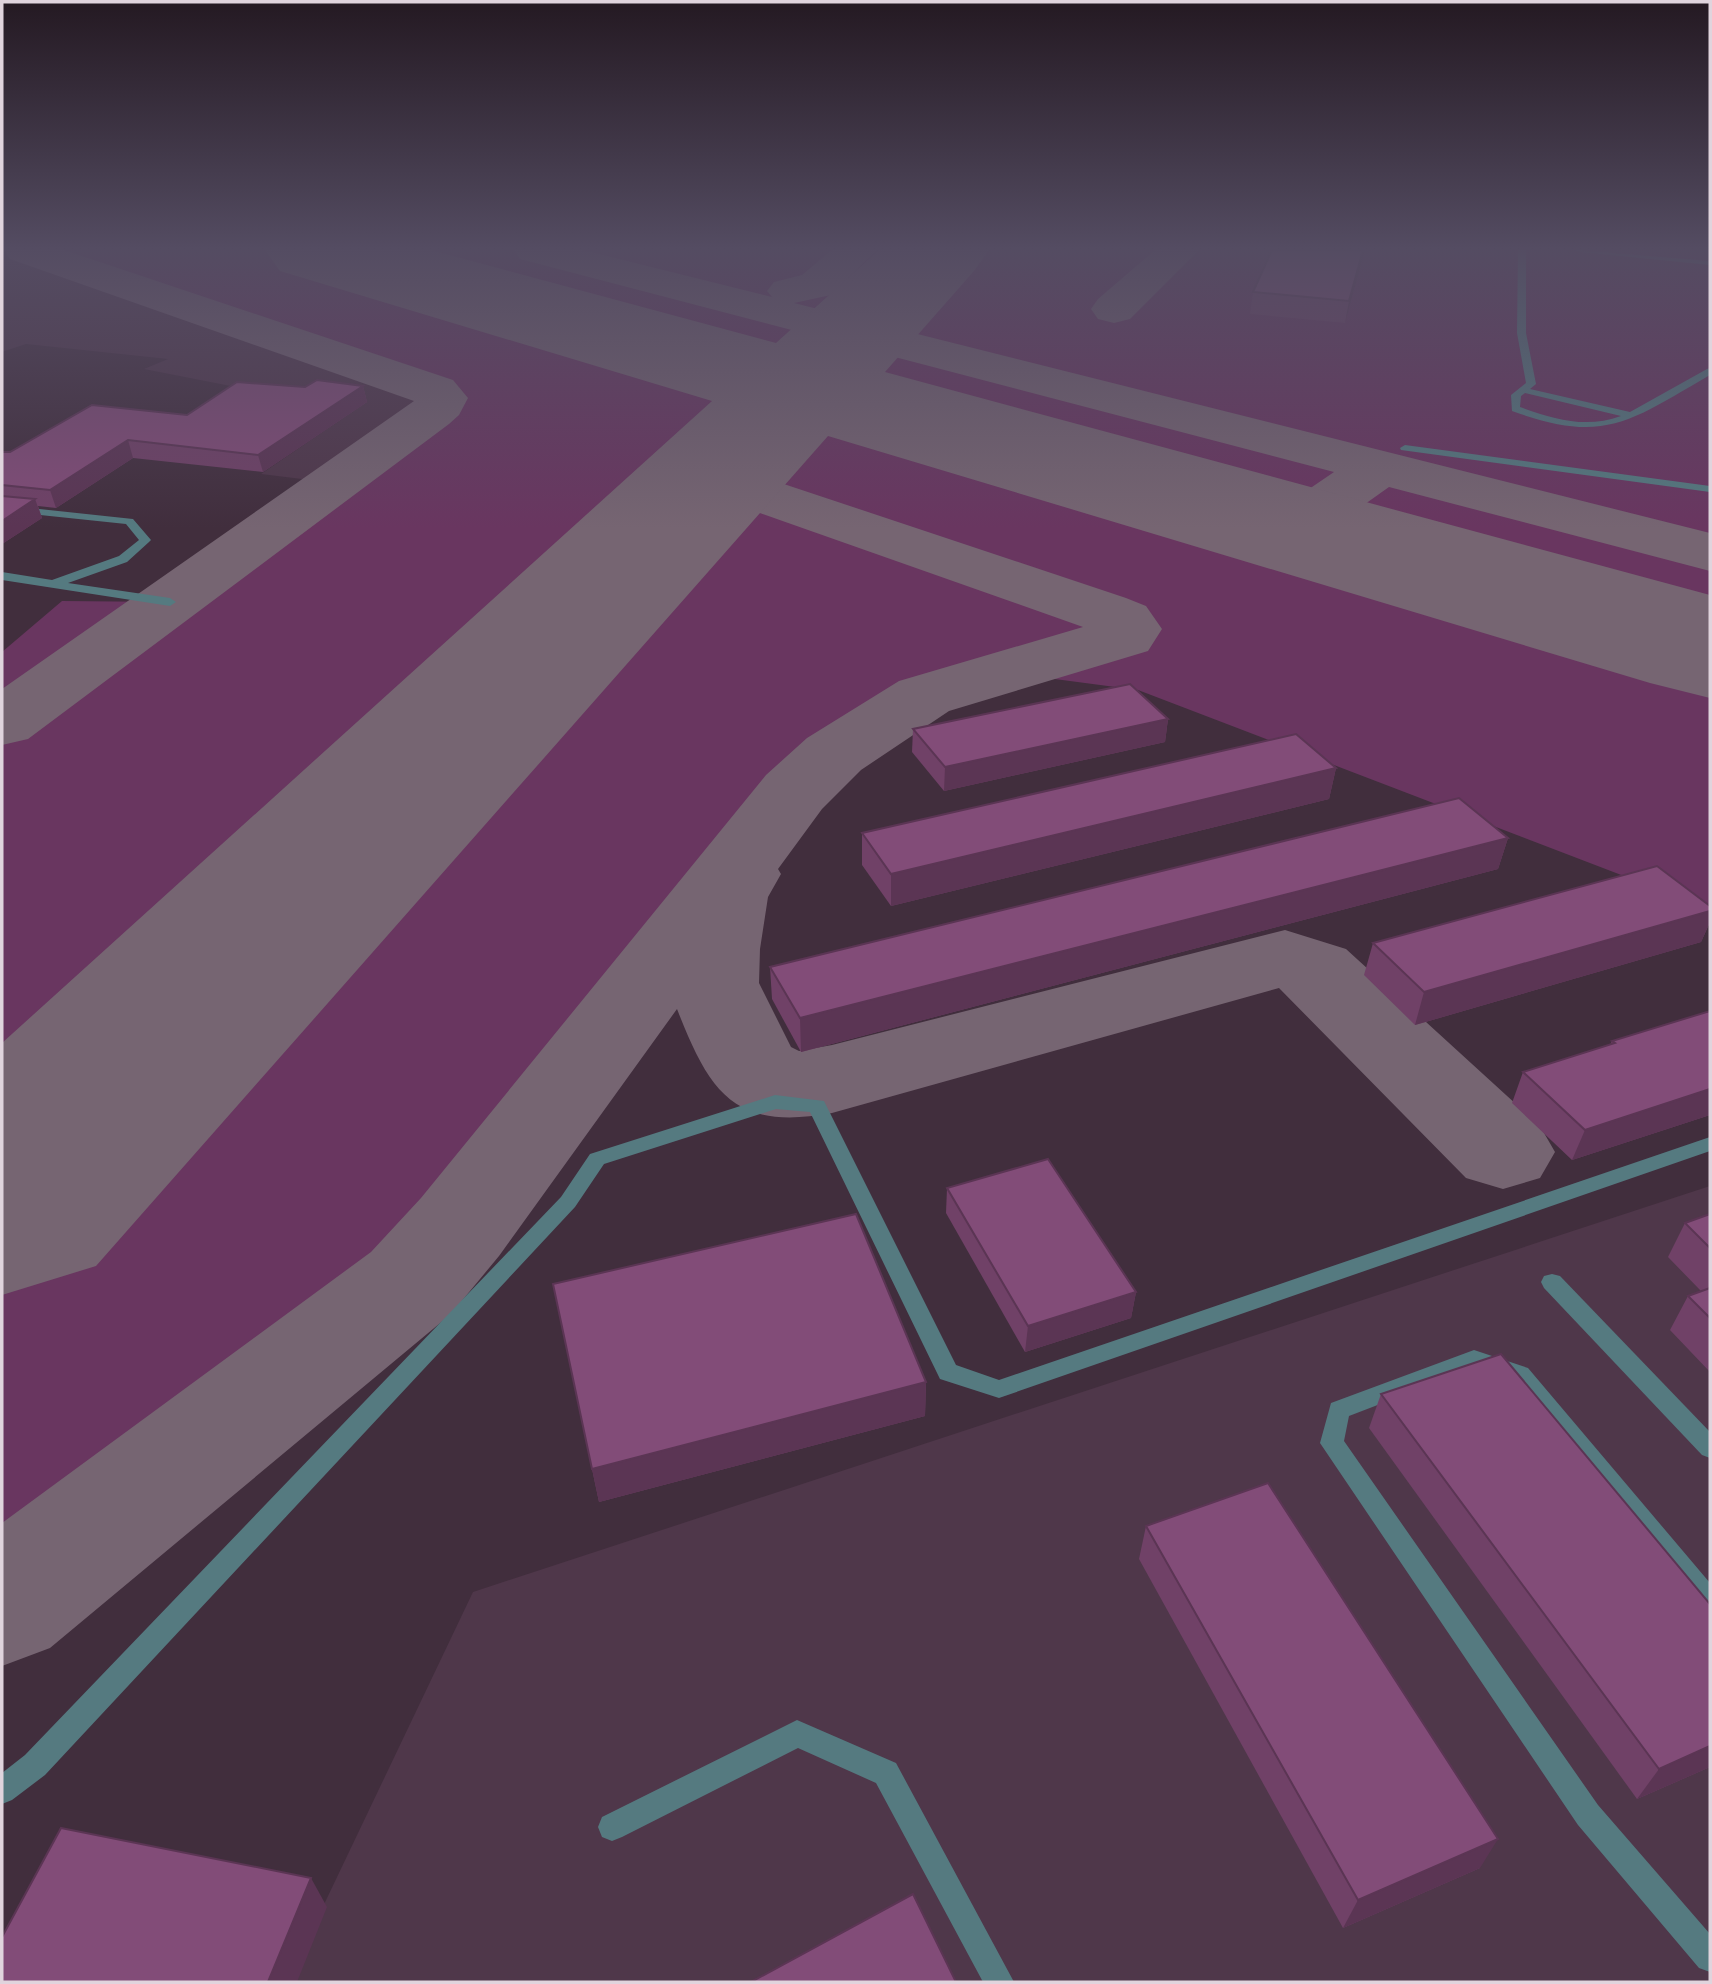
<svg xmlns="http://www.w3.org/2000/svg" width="1712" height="1984" viewBox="0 0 1712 1984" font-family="'DejaVu Sans',sans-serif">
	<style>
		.built { fill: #4f374a }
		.green { fill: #693660 }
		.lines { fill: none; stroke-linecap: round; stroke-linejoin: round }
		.taxiway { fill: #766572; fill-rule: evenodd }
		.runway { fill: #766572; fill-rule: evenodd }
		.minor { fill: #557a80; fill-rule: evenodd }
		.wall { fill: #704167 }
		.shaded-wall { fill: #5b3554 }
		.building { fill: #824c78; stroke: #5b3554; stroke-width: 2 }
	</style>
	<rect width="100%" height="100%" fill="#412e3d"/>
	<g class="built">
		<path d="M2,250H44L455,389L462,394L463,400L351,485L261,474L365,403L277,395L144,369L168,359L26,344L2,352Z"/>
		<path d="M1710,1186V1982H287L473,1592Z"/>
	</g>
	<path class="green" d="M44,250H1710V909L1138,690L1032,676L924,696L834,754L794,792L460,1227L411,1283L2,1603V652L62,601L170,602L351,485L463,400L462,394L455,389Z"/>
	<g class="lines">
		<g class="taxiway">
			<path d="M4,250H64L453,380L468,398L459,415L449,424L28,739L2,745V689L414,401L10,259Z"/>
			<path d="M514,250H583L772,297L767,291L774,282L802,275L832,250H877L831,295L794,303L1710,533V571L1389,487L1313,541L1292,546L1271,541L1262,528L1271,515L1334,472L520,259Z"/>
			<path d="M1155,250H1199L1130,319L1114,323L1098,319L1091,309L1098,299Z"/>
			<path d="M712,460L1126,598L1146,606L1162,629L1148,651L949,711L861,770L822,809L778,869L781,874L768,897L760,949L759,983L791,1047L799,1051L832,1045L1285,930L1346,949L1540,1126L1555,1152L1540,1178L1503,1189L1466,1178L1279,988L832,1113C734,1131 710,1093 677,1009L499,1256L451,1314L50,1648L2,1666V1523L371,1252L421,1198L766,775L807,738L899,681L1083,627L692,489L684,477L692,465Z"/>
		</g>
		<path class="runway" d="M265,250H431L776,343L879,250H989L974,271L885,372L1710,595V698L1650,683L828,436L96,1266L2,1295V1043L712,401L280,271Z"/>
		<g class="minor">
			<path d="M1518,250H1526V333L1536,384L1530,389L1630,412L1707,369L1710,368V375C1630,421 1605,445 1512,411L1511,395L1526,383L1517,333ZM1525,393L1621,416C1586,429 1553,419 1520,407L1521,396Z"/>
			<path d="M1576,250L1710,261V265L1580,252Z"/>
			<path d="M1405,445L1710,486V492L1401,450L1400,448Z"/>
			<path d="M2,505L133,519L151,540L149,542L127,562L68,583L170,598L176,602L170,606L2,580V572L52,580L119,556L139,540L126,524L2,511Z"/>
			<path d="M775,1095L824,1101L956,1365L999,1380L1710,1137V1151L999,1398L940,1379L810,1112L776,1109L604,1164L575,1207L45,1775L12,1800L2,1804V1773L25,1755L561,1197L590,1154Z"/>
			<path d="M1552,1274L1560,1276L1710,1432V1458L1702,1455L1544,1288L1541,1282L1544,1276Z"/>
			<path d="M1474,1350L1528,1368L1710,1583V1614L1701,1610L1512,1382L1474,1368L1349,1416L1344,1441L1598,1805L1710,1934V1972L1699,1968L1578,1825L1320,1443L1331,1403Z"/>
			<path d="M797,1720L896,1763L1014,1982H983L876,1783L798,1748L622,1837L612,1841L602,1837L598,1827L602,1817Z"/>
		</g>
	</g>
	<g class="wall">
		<path d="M1365,250L1345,323L1250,314L1253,292Z"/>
		<path d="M363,386L367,402L263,472L133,458L56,508L38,506L42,518L2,544V452H10L187,415L305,387Z"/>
		<path d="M1168,719L1165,742L944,791L912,752L913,729Z"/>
		<path d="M1336,768L1329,799L891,906L862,865V833Z"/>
		<path d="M1508,838L1498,869L801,1052L772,999L770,967Z"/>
		<path d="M1710,906V922L1701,942L1415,1025L1364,975L1373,943Z"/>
		<path d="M1710,1011V1115L1572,1160L1512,1103L1523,1072L1610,1045L1612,1041Z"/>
		<path d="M947,1188L1136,1292L1131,1318L1025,1352L946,1213Z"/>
		<path d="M1710,1214V1372L1670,1330L1688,1296L1701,1291L1668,1257L1685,1223Z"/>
		<path d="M553,1284L926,1382L925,1416L599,1502Z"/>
		<path d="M1381,1394L1710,1604V1767L1637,1799L1369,1428Z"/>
		<path d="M1146,1526L1480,1868L1343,1928L1139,1559Z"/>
	</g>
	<g class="shaded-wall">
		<path d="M1363,250H1365L1345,323L1349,301Z"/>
		<path d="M363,386L367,402L263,472L258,455Z"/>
		<path d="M128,440L133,458L56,508L50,490Z"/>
		<path d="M35,499L42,518L2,544V521Z"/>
		<path d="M1168,719L1165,742L944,791L945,767Z"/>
		<path d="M1336,768L1329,799L891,906V874Z"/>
		<path d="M1508,838L1498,869L801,1052L800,1018Z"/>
		<path d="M1710,911V922L1701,942L1415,1025L1424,992Z"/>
		<path d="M1710,1089V1115L1572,1160L1585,1130Z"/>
		<path d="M1136,1292L1131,1318L1025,1352L1028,1326Z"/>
		<path d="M926,1382L925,1416L599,1502L592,1469Z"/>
		<path d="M1710,1746V1767L1637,1799L1659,1769Z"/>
		<path d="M1498,1839L1480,1868L1343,1928L1358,1900Z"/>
		<path d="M311,1878L327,1907L297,1982H268Z"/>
	</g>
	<g class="building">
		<path d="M1272,250H1363L1349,301L1253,292Z"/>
		<path d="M317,380L363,386L258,455L128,440L50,490L2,485V452H10L92,405L187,415L237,382L305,387Z"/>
		<path d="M2,496L35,499L2,521Z"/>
		<path d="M1130,684L1168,719L945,767L913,729Z"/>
		<path d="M1296,734L1336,768L891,874L862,833Z"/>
		<path d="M1459,798L1508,838L800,1018L770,967Z"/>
		<path d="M1657,866L1710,906V911L1424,992L1373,943Z"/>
		<path d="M1710,1011V1089L1585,1130L1523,1072L1615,1043L1612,1041Z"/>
		<path d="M1048,1159L1136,1292L1028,1326L947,1188Z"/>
		<path d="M856,1214L926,1382L592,1469L553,1284Z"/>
		<path d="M1710,1214V1248L1685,1223Z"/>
		<path d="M1710,1288V1318L1688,1296Z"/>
		<path d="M1501,1354L1710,1604V1746L1659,1769L1381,1394Z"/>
		<path d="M1268,1483L1498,1839L1358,1900L1146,1526Z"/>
		<path d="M61,1828L311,1878L268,1982H2V1937Z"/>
		<path d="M913,1894L956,1982H751Z"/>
	</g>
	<linearGradient id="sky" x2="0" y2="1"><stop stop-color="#241922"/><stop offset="0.47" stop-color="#544c62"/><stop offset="1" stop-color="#544c62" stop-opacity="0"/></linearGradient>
	<rect width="1712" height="528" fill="url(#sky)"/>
	<rect width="1712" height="1984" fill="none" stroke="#e0d4dd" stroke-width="7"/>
</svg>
